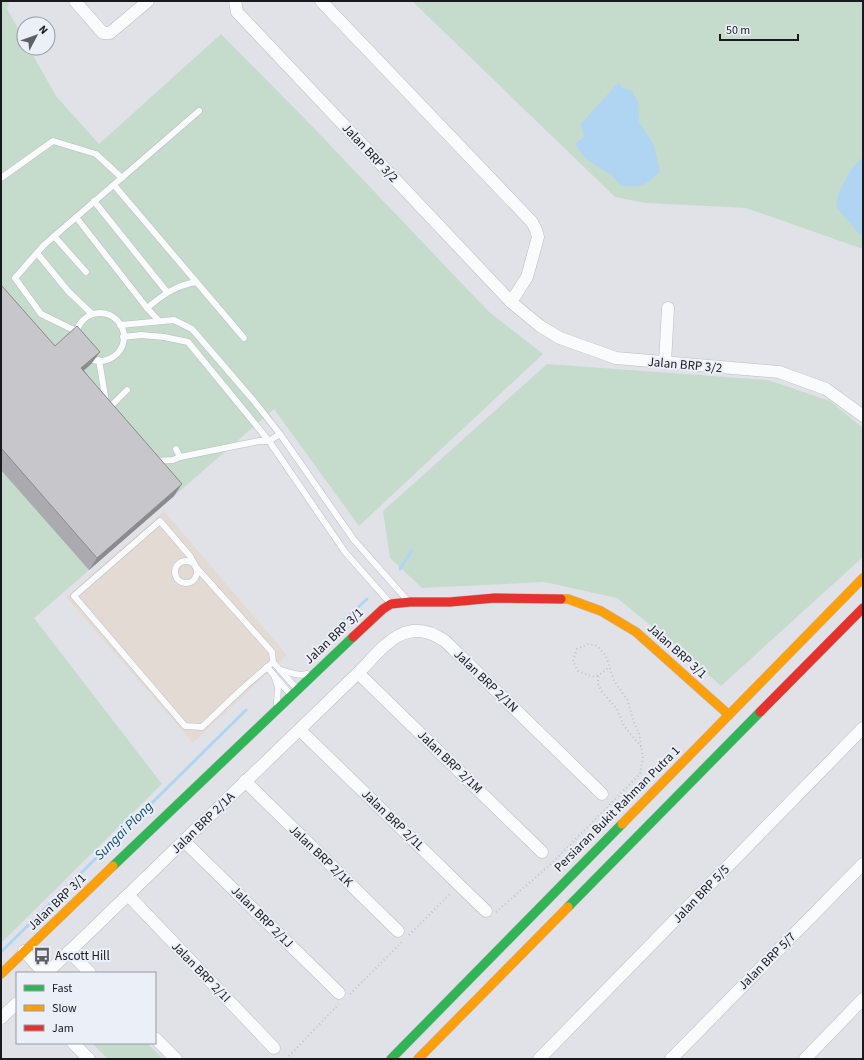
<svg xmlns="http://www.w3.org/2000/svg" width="864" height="1060" viewBox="0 0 864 1060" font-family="'Source Sans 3',sans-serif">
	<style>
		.commercial { fill: #e4dad4 }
		.green { fill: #c5dbcc }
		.water { fill: #afd5f2 }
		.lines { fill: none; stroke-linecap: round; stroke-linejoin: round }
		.stream { stroke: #afd5f2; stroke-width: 3 }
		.lane-casing { stroke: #bcbdc1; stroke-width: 7 }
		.street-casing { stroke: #bcbdc1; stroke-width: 13 }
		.fast-casing { stroke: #bcbdc1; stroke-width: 10 }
		.slow-casing { stroke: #bcbdc1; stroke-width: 10 }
		.jam-casing { stroke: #bcbdc1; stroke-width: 10 }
		.path { stroke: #c1c2c4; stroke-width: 2; stroke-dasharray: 1 3; stroke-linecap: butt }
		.lane { stroke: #fafbfc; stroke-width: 6 }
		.street { stroke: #fafbfc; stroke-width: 12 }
		.fast { stroke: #30b455; stroke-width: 9 }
		.slow { stroke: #ff9f0a; stroke-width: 9 }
		.jam { stroke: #e5322d; stroke-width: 9 }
		.wall { fill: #abaaae }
		.shaded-wall { fill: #8b8b8d }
		.building { fill: #c7c6ca; stroke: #8b8b8d }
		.labels { text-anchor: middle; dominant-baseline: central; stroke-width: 4; stroke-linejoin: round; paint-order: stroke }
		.street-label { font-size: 13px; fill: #191a1e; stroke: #ebeff8 }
		.poi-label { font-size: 13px; fill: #191a1e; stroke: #ebeff8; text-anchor: start }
		.water-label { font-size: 14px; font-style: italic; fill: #0d4e72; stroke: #ebeff8 }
	</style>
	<rect width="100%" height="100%" fill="#e1e2e8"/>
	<path class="commercial" d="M164,511L287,655L193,743L66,597Z"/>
	<g class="green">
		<path d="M1,1H9L7,9L24,39V48H29L56,96L99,144L221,34L310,124L488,311L543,354L359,526L274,409L34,618L162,784L1,943Z"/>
		<path d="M412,1H863V249L746,208L645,203L615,197Z"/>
		<path d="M547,364L768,380L830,401L863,428V557L721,686L683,652L617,598L544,582L422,588L390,558L383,511Z"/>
		<path d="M92,1043H147L163,1059H108Z"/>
	</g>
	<g class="water">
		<path d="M618,83L622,88L632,91L638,102L639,122L653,143L660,171C644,187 642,188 620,185L612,175L598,167L585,158L575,144L584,137L581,124Z"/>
		<path d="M863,157V238L836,207L838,195L851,169Z"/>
	</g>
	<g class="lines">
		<g class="stream">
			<path d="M400,569L412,550"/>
			<path d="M328,635L367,599"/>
			<path d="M1,952L246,710"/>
		</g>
		<g class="lane-casing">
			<g id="lane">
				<path d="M1,178L53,141L96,154L122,178"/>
				<path d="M114,185L244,338"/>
				<path d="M94,201L167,292"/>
				<path d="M76,217L147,308L159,321"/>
				<path d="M54,236L86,272"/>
				<path d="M37,253L68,291L92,314"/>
				<path d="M147,308C164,294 175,286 196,282"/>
				<circle cx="100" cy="337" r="24"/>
				<path d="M120,325L174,320L192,329L254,401L280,434L354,540L408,601"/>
				<path d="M76,331L41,314L15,278L44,245L199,111"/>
				<path d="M123,337L141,335L164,337L188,342L269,441L345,552L390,603"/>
				<path d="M99,360L106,402"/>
				<path d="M108,409L127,390"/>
				<path d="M176,449L180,457"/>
				<path d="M154,461L173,460L180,457L259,441H269L280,434"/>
				<path d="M160,521L190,556L196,567L272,652L273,662L242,689L202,727L185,726L74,596Z"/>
				<circle cx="186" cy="572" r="11"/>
				<path d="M273,662L297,689"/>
				<path d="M267,667L291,695"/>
				<path d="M281,670C291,673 298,676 307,674"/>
				<path d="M274,675L278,687L277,703"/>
			</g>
		</g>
		<g class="street-casing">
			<g id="street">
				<path d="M75,1L103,33H110L148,1"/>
				<path d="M235,1L237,12L511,302L540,326L560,338L616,358L779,372L826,389L863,416"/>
				<path d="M321,1L532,222L536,230L538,237L527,277L511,302"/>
				<path d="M665,363L668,308"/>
				<path d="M358,673L542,852"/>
				<path d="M300,730L486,911"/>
				<path d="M245,781L398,931"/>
				<path d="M184,841L339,993"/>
				<path d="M128,895L274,1048"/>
				<path d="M24,951L44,973"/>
				<path d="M69,951L90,973"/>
				<path d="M47,973L358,673C385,646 405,614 445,641L602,794"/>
				<path d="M1,1018L17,1003"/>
				<path d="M155,1038L176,1059"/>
				<path d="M73,1043L89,1059"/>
				<path d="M539,1059L863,728"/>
				<path d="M671,1059L863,864"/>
				<path d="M805,1059L863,999"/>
			</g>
		</g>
		<g class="fast-casing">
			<g id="fast">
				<path d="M113,866L353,637"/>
				<path d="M568,907L760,712"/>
				<path d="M391,1059L622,824"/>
			</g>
		</g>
		<g class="slow-casing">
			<g id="slow">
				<path d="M561,599H568L601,611L636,632L729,715"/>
				<path d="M622,824L863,578"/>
				<path d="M1,974L113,866"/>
				<path d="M418,1059L568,907"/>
			</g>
		</g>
		<g class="jam-casing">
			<g id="jam">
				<path d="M353,637L383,609L391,604L410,602H450L495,598L561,599"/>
				<path d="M760,712L863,608"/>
			</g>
		</g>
		<g class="path">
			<path d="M598,676V684L602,692L617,709L624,726L641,747"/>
			<path d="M496,912L551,864L640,774L643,758L639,733L635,725L627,699L614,681L606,656L597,646L588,644L577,649L573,661L578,671C595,678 595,679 609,667"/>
			<path d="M409,935L451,893"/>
			<path d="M350,994L402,942"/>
			<path d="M286,1059L339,1004"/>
		</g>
		<use href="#lane" class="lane"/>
		<use href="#street" class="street"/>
		<use href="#fast" class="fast"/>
		<use href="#slow" class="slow"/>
		<use href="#jam" class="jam"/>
	</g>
	<path class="wall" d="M1,285L55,346L100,352L91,364L84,370L174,496L89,570L1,470Z"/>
	<g class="shaded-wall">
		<path d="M100,352L91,364L73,380L81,368Z"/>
		<path d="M182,484L174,496L89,570L97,558Z"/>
	</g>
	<path class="building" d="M1,285L55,346L77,326L100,352L81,368L182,484L97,558L1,448Z"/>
	<defs>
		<g id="bus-bare" transform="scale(1.38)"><path d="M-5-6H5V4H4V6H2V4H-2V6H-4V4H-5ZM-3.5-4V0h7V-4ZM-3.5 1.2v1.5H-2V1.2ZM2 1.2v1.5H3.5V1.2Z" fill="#5f6065" stroke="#ebeff8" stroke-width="2.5" paint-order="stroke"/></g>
	</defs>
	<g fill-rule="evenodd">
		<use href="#bus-bare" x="42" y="956"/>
	</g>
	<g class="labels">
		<g class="street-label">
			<text transform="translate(370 153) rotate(47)">Jalan BRP 3/2</text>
			<text transform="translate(685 365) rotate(5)">Jalan BRP 3/2</text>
			<text transform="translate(334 636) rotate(-43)">Jalan BRP 3/1</text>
			<text transform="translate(677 651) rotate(42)">Jalan BRP 3/1</text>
			<text transform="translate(486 681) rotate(44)">Jalan BRP 2/1N</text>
			<text transform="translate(450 762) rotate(44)">Jalan BRP 2/1M</text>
			<text transform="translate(617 809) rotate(-45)">Persiaran Bukit Rahman Putra 1</text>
			<text transform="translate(393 820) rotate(44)">Jalan BRP 2/1L</text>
			<text transform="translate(203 823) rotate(-44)">Jalan BRP 2/1A</text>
			<text transform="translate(321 856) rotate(44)">Jalan BRP 2/1K</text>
			<text transform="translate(701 894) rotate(-46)">Jalan BRP 5/5</text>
			<text transform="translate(57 902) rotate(-44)">Jalan BRP 3/1</text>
			<text transform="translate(262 917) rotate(45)">Jalan BRP 2/1J</text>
			<text transform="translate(767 961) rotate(-45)">Jalan BRP 5/7</text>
			<text transform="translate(201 972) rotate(46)">Jalan BRP 2/1I</text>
		</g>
		<g class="poi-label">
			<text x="55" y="956">Ascott Hill</text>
		</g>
		<g class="water-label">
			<text transform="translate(124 831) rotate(-45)">Sungai Plong</text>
		</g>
	</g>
	<rect width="864" height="1060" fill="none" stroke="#191a1e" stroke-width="4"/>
	<rect x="16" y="972" width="140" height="72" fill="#ebeff8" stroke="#979aa1"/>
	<rect x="24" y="985" width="20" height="6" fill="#30b455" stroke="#979aa1"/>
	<text x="52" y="992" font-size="12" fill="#191a1e">Fast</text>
	<rect x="24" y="1005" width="20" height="6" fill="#ff9f0a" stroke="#979aa1"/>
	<text x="52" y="1012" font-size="12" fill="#191a1e">Slow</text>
	<rect x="24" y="1025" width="20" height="6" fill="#e5322d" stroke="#979aa1"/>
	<text x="52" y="1032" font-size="12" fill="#191a1e">Jam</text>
	<g transform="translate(36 36) rotate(49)"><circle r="19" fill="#ebeff8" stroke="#979aa1"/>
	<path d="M0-3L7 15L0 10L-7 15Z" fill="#5f6065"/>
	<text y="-6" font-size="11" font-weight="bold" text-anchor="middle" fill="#191a1e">N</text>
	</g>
	<path d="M720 34v6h78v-6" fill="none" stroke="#191a1e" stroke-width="2"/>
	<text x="726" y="34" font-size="12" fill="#191a1e" stroke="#ebeff8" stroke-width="3" paint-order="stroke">50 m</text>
</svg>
